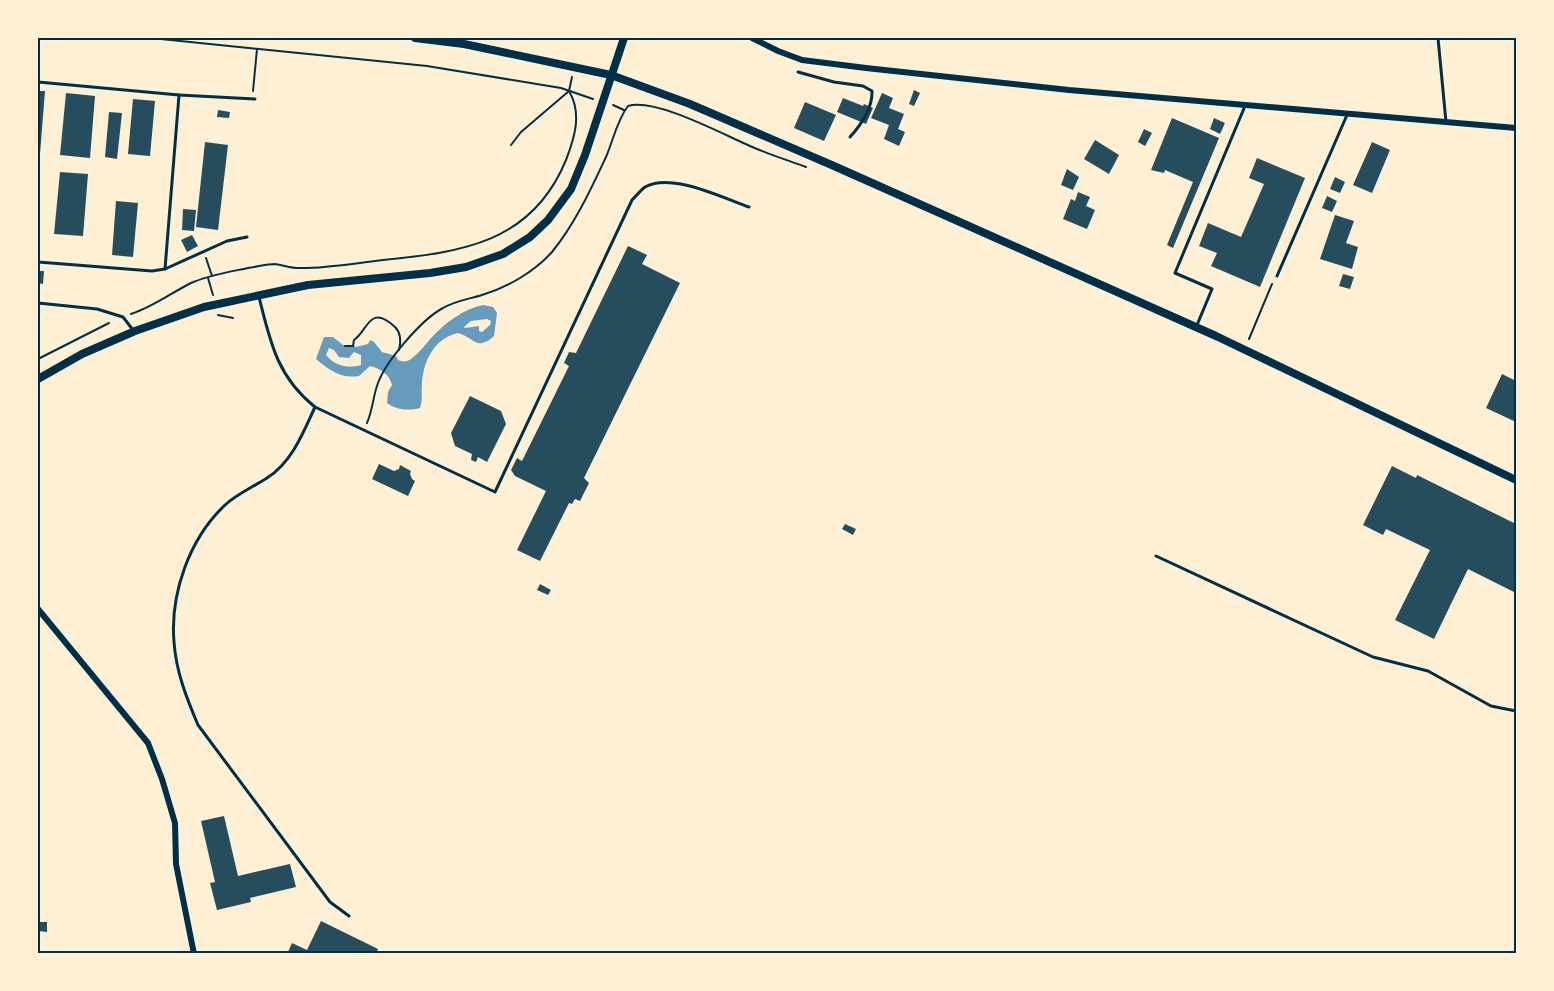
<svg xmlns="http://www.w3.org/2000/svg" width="1554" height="991" viewBox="0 0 1554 991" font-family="Commissioner,sans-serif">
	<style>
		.water { fill: #669bbc; fill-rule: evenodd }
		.building { fill: #264d5e }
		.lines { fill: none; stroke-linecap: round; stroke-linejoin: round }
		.path { stroke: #003049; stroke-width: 2 }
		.service { stroke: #003049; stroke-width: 3 }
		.minor { stroke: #003049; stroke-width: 6 }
		.tertiary { stroke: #003049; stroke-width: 8 }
		.secondary { stroke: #003049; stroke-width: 8 }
		.neatline { fill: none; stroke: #003049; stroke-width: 2 }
	</style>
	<rect width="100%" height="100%" fill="#fdf0d5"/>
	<path class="water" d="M483,305L493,307L497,313L494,336C476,352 474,337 458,333C434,338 423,362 422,384C421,393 423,399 420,408C409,411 396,410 387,403L388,392L392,385C390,375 380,368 370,366L359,376C341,379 329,370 316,359L324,337H333L343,345H353L356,347L368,344L370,340L374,342L382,352L396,356L398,360C403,362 407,362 411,359C419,353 425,345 431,338C445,323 463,309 483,305ZM487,319L491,321L490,325L482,332L479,331V326L465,328L464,327L471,321ZM329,348L334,350L339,357L349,358L354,352L361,355V365C348,369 335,366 326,355Z"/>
	<g class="building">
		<path d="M914,90L920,93L914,106L909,104Z"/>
		<path d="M38,91H45L40,154H38Z"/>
		<path d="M66,93L95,96L90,158L60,155Z"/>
		<path d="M882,93L893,98L889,108L904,114L898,129L905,132L899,146L884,139L889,125L871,118Z"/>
		<path d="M843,98L863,106L864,104L873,108L866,124L837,112Z"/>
		<path d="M133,99L155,101L150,156L128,154Z"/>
		<path d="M805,102L836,115L824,141L794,128Z"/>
		<path d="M218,110L230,112L229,118L217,117Z"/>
		<path d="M109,112L122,113L117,159L105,157Z"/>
		<path d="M1172,118L1219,138L1173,248L1167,245L1193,182L1165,170L1164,173L1151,170Z"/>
		<path d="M1214,118L1225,123L1220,134L1210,129Z"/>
		<path d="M1144,129L1152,133L1145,146L1138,142Z"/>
		<path d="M1095,140L1119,155L1109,174L1084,159Z"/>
		<path d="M205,142L228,145L218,230L196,227Z"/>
		<path d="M1372,142L1390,150L1372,193L1353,185Z"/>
		<path d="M1257,158L1305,178L1260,287L1211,266L1217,253L1199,246L1208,223L1241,237L1264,184L1249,178Z"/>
		<path d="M1067,169L1079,177L1073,190L1061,185Z"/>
		<path d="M60,172L88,174L83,236L54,234Z"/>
		<path d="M1335,177L1345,182L1340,193L1330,189Z"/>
		<path d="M1078,192L1090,197L1086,206L1095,210L1087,229L1063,219L1071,199L1075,201Z"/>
		<path d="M1327,196L1337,201L1332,212L1322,208Z"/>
		<path d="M116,201L138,203L133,257L112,255Z"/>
		<path d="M183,209L196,210L194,231L182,230Z"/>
		<path d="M1335,215L1354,221L1346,243L1358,247L1352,269L1320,259Z"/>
		<path d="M192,235L198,246L187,252L181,240Z"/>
		<path d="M628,246L647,255L642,264L680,283L584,478L589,483L580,501L575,499L572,504L569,503L540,561L517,550L546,491L515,476L511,470L517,458L522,461L569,366L564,363L569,352L576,353Z"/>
		<path d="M38,271H44L43,284L38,283Z"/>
		<path d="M1343,274L1354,277L1350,289L1339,286Z"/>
		<path d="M1502,374L1516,381V422L1486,408Z"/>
		<path d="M470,396L501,411L506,424L487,462L478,457L476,462L471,460L472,454L455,446L451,433Z"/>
		<path d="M379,464L394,471L399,469L400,465L411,471L410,474L412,479L415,481L408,496L372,479Z"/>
		<path d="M1392,466L1416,478L1417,475L1516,524V593L1468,569L1434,639L1395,620L1430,550L1386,529L1383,535L1363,525Z"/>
		<path d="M845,524L856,529L853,535L842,529Z"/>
		<path d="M540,584L551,590L548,595L537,590Z"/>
		<path d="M224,816L238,876L290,864L296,887L250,898L251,902L217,910L210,883L215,882L201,821Z"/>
		<path d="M321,921L378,949L376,954H287L292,943L307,950Z"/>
		<path d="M38,922H47V932L38,931Z"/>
	</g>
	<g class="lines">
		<g class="path">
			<path d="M151,38L427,66L561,88L593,99"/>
			<path d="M253,91L257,49"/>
			<path d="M613,105L624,110"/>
			<path d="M511,145L521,132L569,91L572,77"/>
			<path d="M206,258L212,276"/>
			<path d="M208,278L213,295"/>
			<path d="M131,314C153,307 171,293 191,283C209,275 229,272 248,268C256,267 267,264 275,264C284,265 292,269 302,268C329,268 356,263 383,260C462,252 532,243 566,160C575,137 582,113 569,91"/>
			<path d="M218,315L233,318"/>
			<path d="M1249,339L1272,284"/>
			<path d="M345,346H353L354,340C368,331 369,303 395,327C401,333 401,342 399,350"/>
			<path d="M38,359L109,323"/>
			<path d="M367,423C373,409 373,396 378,383C386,361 422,319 443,308C455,301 469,299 482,295C508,287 534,272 552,252C575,224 591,189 606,157C613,141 617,120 628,106C656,98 722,134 750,146C768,154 787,160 806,167"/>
		</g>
		<g class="service">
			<path d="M1438,38L1446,122"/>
			<path d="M798,72L834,82L863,86L872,91C873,107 861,125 850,137"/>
			<path d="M38,82L179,95L165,269"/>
			<path d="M179,95L255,99"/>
			<path d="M38,262L152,271L165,269L227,241L247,237"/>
			<path d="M1277,276L1347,115"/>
			<path d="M259,297C270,341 277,377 315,407L495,492L632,200C636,196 641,190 645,187C671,172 723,198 749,207"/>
			<path d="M38,303L97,309L123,317L133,330"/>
			<path d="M1197,325L1212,289L1175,273L1245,106"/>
			<path d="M315,407C303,433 292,462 267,478C253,487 237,494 225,505C189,539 170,594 174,642C176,672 187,699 198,725L330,902L349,916"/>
			<path d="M1156,556L1373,657L1428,671L1491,706L1516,711"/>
		</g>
		<g class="minor">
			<path d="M752,38L778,51L802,60L866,68L1069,90L1516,128"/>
			<path d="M38,609L148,743L162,779L175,823L176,864L194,954"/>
		</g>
		<path class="tertiary" d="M38,379L82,354L135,331L204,307L308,285L430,273L466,267L503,254L530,237L548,220L571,189L585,155L624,38"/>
		<path class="secondary" d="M415,38L464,44L611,75L690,104L834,166L1216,336L1516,480"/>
	</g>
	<rect width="1554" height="991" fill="none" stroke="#fdf0d5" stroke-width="78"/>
	<rect x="39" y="39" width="1476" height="913" class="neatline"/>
</svg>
